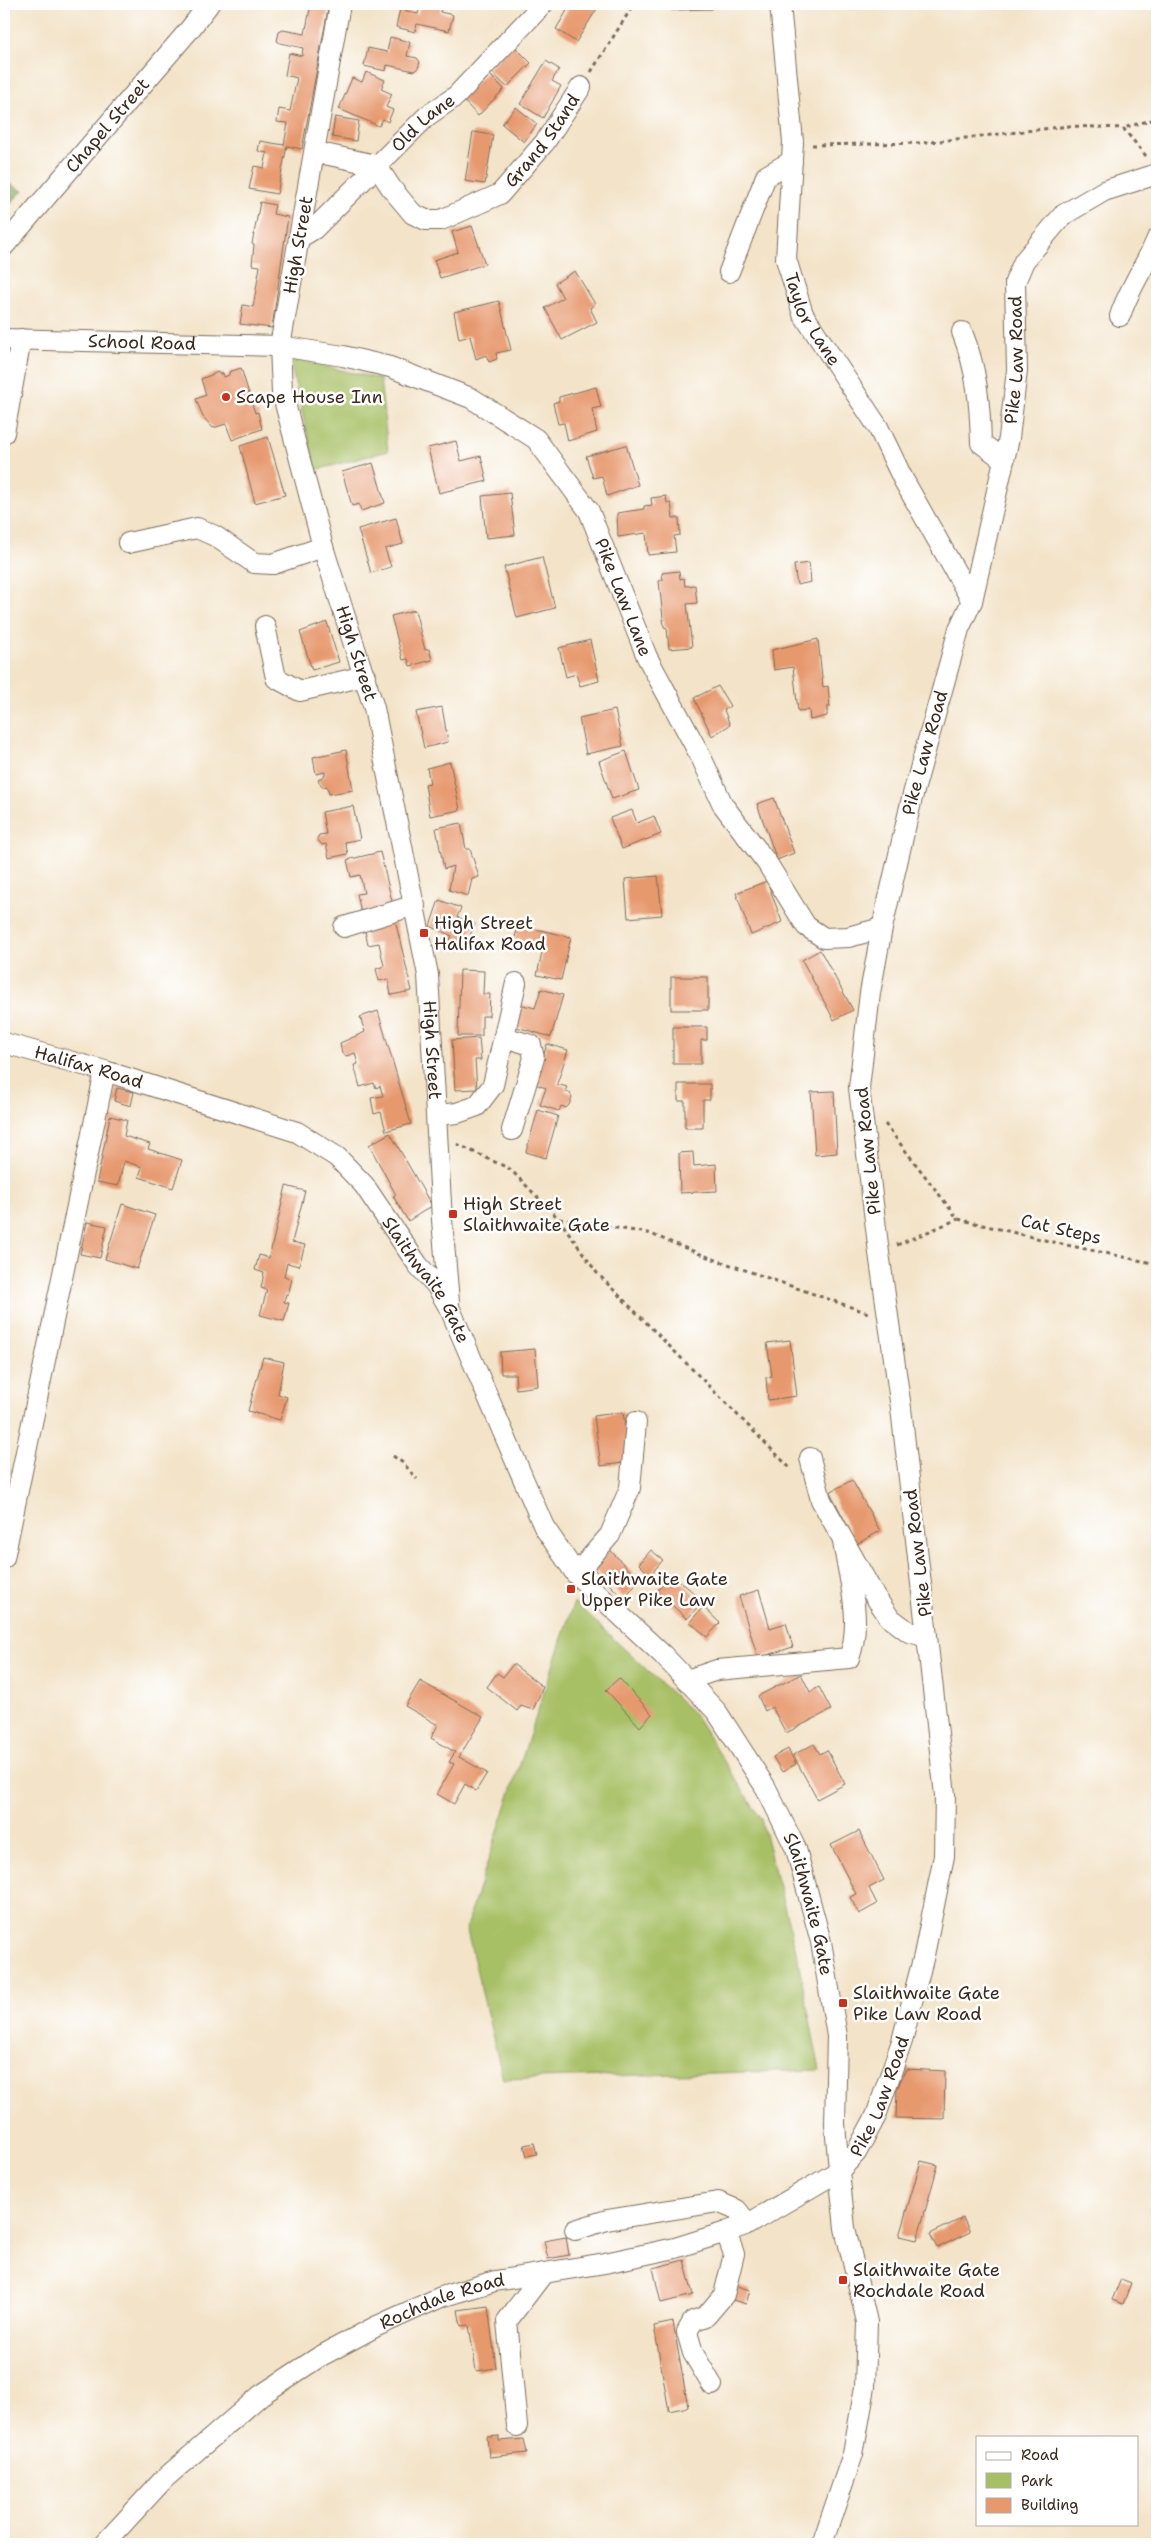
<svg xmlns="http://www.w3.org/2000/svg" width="1161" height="2548" viewBox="0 0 1161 2548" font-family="'Shantell Sans',sans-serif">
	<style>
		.green { fill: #a7c065; stroke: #717542 }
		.forest { fill: #85a65a; stroke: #60683c }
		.building { fill: #e7996e }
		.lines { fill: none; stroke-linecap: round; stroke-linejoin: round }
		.minor-casing { stroke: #7b6b5a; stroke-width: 22 }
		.path { stroke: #7b6b5a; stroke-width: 3; stroke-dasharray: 4 4; stroke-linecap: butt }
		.minor { stroke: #fff; stroke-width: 20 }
		.poi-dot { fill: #c8321e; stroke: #fff; stroke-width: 2 }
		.labels { text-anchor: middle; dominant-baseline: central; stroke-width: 5; stroke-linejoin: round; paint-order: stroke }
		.street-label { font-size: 18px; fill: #3b2a1e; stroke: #fff }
		.poi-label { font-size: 18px; fill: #3b2a1e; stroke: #fff; text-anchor: start }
	</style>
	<rect width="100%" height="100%" fill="#fff"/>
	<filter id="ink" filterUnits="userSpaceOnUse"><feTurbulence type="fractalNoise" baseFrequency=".02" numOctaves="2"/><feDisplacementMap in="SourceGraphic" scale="10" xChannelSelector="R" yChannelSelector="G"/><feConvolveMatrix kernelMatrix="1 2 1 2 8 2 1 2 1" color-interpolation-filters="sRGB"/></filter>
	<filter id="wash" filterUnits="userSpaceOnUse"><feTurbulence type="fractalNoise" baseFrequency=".0096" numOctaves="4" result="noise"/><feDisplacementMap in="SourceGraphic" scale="20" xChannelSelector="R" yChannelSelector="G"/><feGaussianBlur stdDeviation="1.12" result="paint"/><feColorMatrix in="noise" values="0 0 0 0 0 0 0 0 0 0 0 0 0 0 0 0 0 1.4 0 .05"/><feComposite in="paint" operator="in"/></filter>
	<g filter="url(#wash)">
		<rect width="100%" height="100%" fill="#f3e3c8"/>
		<g class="green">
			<path d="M289,358L380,379L388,451L316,470Z"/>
			<path d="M574,1602L694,1714L761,1819L796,1951L820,2070L503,2079L466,1927Z"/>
		</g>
		<path class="forest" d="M4,180L23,191L4,209Z"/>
		<g id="blocks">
			<g class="building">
				<path d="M311,4H329L302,149L287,146L277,194L249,189L254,166L264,168L267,153L258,151L260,141L284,145L288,123L277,122L279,109L290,111L297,78L285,75L289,53L302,56L303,48L280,43L277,41L279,32L283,30L305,34Z"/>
				<path d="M420,4H442L440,12L453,15L449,31L417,24L415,32L396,27L400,9L418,14Z"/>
				<path d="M571,4H600L576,42L556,29Z"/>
				<path d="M671,4H712V9L671,10Z"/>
				<path d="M390,37L410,42L407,56L417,58L420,62L418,68L414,71L387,65L386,71L364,66L368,48L387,52Z"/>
				<path d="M512,44L531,63L507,87L488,69Z"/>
				<path d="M546,61L559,69L552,81L561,86L543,118L520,104Z"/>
				<path d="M366,72L385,80L381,89L392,94L386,107L393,110L388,122L383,119L379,126L339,109L352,78L362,82Z"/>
				<path d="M487,72L504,89L478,116L461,98Z"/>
				<path d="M516,107L537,124L524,142L502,124Z"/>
				<path d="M335,117L359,121L356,141L332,137Z"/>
				<path d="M473,132L493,135L485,184L465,181Z"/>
				<path d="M260,202L275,205L273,214L288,217L272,328L240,324L243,305L253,307L260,266L252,265L254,245L252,244Z"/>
				<path d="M472,226L485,264L440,278L434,260L458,252L452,232Z"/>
				<path d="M575,271L595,304L590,308L597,322L562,340L545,308L563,298L555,283Z"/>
				<path d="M499,301L511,350L496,353L497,359L489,362L486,355L476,359L470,336L459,339L454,312Z"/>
				<path d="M241,368L255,413L258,412L262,429L232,440L226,424L213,428L203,417L196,399L206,395L201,379L218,372L220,375L223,373L224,377L229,375V372Z"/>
				<path d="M596,387L601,407L592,409L597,432L568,441L564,423L558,424L553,403L559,401V397Z"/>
				<path d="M268,437L285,495L255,503L240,446Z"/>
				<path d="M456,441L461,461L481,456L487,481L439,493L428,448Z"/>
				<path d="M626,445L638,485L607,496L602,476L593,478L586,456Z"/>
				<path d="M373,463L385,503L361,511L359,504L352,506L342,472Z"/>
				<path d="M510,493L515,535L486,538L482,496Z"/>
				<path d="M666,496L667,503H671L673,518H679L680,535L674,536L676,552L648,555L646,533L618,537L617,513L644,509V506L652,505L651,498Z"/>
				<path d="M396,518L403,544L385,549L391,567L371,573L358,529Z"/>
				<path d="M542,557L555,608L517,618L504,567Z"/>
				<path d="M809,563L811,582L797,585L794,565Z"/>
				<path d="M679,571L680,579L684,578L685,586L695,585L697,603L687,604L692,647L669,649L667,628L664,627L659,581L663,580L662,573Z"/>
				<path d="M415,610L425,650L429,649L432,660L410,666L408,659L403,660L391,616Z"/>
				<path d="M327,622L339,662L312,670L300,632Z"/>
				<path d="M818,639L823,687L828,686L830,707H827V716L810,720L809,710L798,711L793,667L774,670L772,650Z"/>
				<path d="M590,640L599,681L580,686L576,674L566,677L559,648Z"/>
				<path d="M718,686L730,706L724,710L730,725L712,736L694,698Z"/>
				<path d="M442,707L448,742L424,748L416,712Z"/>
				<path d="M615,710L623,746L586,754L579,718Z"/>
				<path d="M346,750L353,790L329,794L327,786L322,787L318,780L325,775V772L316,774L313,757Z"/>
				<path d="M626,751L639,790L612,799L599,761Z"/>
				<path d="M450,762L460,810L430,816L425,784L430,783L427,768Z"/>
				<path d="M774,798L794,853L777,860L757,804Z"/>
				<path d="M353,806L360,839L345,842L348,854L329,858L326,844L322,845L317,839L319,835L326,834L322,812Z"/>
				<path d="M632,810L637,823L654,816L661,834L622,849L610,818Z"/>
				<path d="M461,823L466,849H470L479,877L472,879L468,896L449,890L453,866L444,869L436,828Z"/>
				<path d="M380,852L393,905L361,913L357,894L364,893L360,875L351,877L347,860Z"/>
				<path d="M658,876L662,915L628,918L625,879Z"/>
				<path d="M767,881L782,922L751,935L736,893Z"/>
				<path d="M439,900L461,908L457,917L475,924L464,949L449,942L452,936L430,926Z"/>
				<path d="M395,920L412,991L391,995L388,979L379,981L376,969L384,966L379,943L368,945L364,926Z"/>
				<path d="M518,925L571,937L561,980L537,975L542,952L513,946Z"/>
				<path d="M820,950L853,1010L834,1020L802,960Z"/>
				<path d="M460,970L484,971L483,994H490L489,1016H482V1036H458Z"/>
				<rect x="671" y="977" width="37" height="33"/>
				<path d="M541,989L563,995L551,1037L513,1026L519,1004L535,1008Z"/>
				<path d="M378,1011L411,1124L386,1131L381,1112L374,1114L371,1098L383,1096L380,1086L376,1088L374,1083L360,1087L354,1065L358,1064L355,1053L346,1056L342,1053L340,1043L365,1032L360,1017Z"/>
				<path d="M673,1027H707V1040H701V1064H673Z"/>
				<path d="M479,1038L481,1060H475L477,1089L455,1090L452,1040Z"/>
				<path d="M547,1044L568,1050L557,1084L567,1087L565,1091L570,1093L572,1097L569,1105L566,1108L561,1106L559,1111L540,1105L546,1088L535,1084Z"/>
				<path d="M678,1084H710V1100H703V1128H685V1101H678Z"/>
				<path d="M117,1088L134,1092L131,1106L114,1101Z"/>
				<path d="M834,1091L837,1153L815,1155L811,1092Z"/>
				<path d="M538,1110L558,1116L546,1158L526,1152Z"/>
				<path d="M110,1116L127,1120L124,1136L150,1144L148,1149L182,1160L173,1188L139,1177L142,1167L124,1161L118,1186L97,1182Z"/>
				<path d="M390,1133L432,1206L408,1221L393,1196L396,1195L369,1145Z"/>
				<path d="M693,1152L694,1166L716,1164L717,1191L680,1193L679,1153Z"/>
				<path d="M286,1186L305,1191L292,1242L305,1245L299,1266L287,1263L284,1276L292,1279L288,1295L286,1294L284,1302L289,1303L284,1321L260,1315L267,1290L261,1288L264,1273L255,1270L259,1255L269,1258Z"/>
				<path d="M122,1204L155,1215L137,1269L105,1259Z"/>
				<path d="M87,1222L107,1226L100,1258L80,1254Z"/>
				<path d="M790,1340L797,1396L768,1400L766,1377L772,1376L767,1343Z"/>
				<path d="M535,1349L538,1386L516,1389L515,1374H501L500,1352Z"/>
				<path d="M263,1357L284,1362L278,1394L287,1397L280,1420L248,1411Z"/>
				<path d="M623,1412L630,1462L601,1466L594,1416Z"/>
				<path d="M852,1480L880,1531L857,1544L830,1492Z"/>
				<path d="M610,1550L640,1581L623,1598L593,1568Z"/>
				<path d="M651,1550L663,1560L650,1575L639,1564Z"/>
				<path d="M672,1574L703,1601L687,1619L657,1591Z"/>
				<path d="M759,1590L770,1628L786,1623L793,1647L758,1658L739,1596Z"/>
				<path d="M703,1607L720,1623L707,1637L690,1622Z"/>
				<path d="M513,1664L543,1687L533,1710L521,1706L517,1711L487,1687L497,1673L503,1677Z"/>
				<path d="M801,1674L810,1692L819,1687L831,1710L786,1733L772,1707L765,1711L758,1696Z"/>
				<path d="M619,1678L652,1714L640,1727L606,1690Z"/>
				<path d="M420,1681L483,1717L459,1757L487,1773L476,1791L465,1784L454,1804L437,1794L454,1764L449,1762L455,1752L431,1738L438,1725L405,1706Z"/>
				<path d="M814,1744L820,1754L827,1750L845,1784L817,1799L793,1755Z"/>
				<path d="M788,1749L796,1764L782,1772L773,1757Z"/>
				<path d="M859,1831L884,1880L869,1888L877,1904L859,1914L850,1897L856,1894L831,1845Z"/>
				<path d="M906,2069L945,2071L944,2119L896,2118L897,2089Z"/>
				<path d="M534,2143L537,2154L527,2156L524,2145Z"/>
				<path d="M921,2161L938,2165L917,2240L899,2236Z"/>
				<path d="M963,2218L970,2232L937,2248L930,2234Z"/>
				<path d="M566,2237L569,2255L548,2259L544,2241Z"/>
				<path d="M684,2260L693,2295L661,2303L653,2268Z"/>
				<path d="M1121,2279L1131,2283L1123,2304L1112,2300Z"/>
				<path d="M733,2285L750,2290L746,2304L729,2299Z"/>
				<path d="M488,2306L496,2368L476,2371L469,2325L461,2326L458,2310Z"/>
				<path d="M673,2322L688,2407L669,2411L654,2326Z"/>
				<path d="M499,2436V2441L524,2439L527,2453L489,2457L487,2437Z"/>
			</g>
		</g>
	</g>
	<g filter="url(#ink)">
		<use href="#blocks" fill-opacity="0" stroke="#7b6b5a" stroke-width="1"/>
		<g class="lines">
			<g class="minor-casing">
				<g id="minor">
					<path id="s1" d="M340,4L280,346L282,392L323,547L374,708L428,975L442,1220L449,1302"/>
					<path id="s2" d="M780,4L793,142L786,259L803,314L878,427L903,479L972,601"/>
					<path id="s3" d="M315,152L376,165L392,189L413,214L426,220H441L500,194L545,142L581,87"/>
					<path id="s4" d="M299,238L314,229L427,116L456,96L543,4"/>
					<path id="s5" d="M4,246L190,29L209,4"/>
					<path d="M729,272L766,176L792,161"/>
					<path d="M1120,316C1129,288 1146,265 1157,239"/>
					<path d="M962,332C977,369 980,404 981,443L1004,460"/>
					<path id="s6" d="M4,339L280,346L343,356L390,367L471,398L536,439L589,511L647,657L701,757L723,805L767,863L806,926L824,938L848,937L882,928"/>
					<path d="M4,433L21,339"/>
					<path d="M128,543L197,528L215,536L254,563L273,564L323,547"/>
					<path d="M265,626L276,678L300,691L365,676"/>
					<path d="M344,927L415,905"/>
					<path d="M504,1037L531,1045L534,1058L512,1130"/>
					<path id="s7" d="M4,1043L105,1071L297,1132L337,1157L364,1185L418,1265L436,1285L450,1309L544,1527L576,1574L663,1655L717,1712L766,1788L796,1849L821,1942L837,2036L835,2124L839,2171L845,2228L867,2322L865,2387L853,2454L822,2544"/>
					<path d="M438,1115L457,1113L477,1106L493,1085L516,983"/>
					<path d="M810,1458L821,1500L874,1595L889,1617L909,1632L927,1637"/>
					<path d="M4,1558L105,1071"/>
					<path d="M576,1574L610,1535L630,1488L636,1422"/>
					<path d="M687,1680L717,1670L849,1658C863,1622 849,1579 843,1542"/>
					<path d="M575,2230L607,2220L718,2202L737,2210L748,2224"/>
					<path d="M712,2385L693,2353L687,2332L693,2321L706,2316L724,2295L734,2254L726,2232"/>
					<path d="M517,2426L507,2321L542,2275"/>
					<path id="s8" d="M104,2544L164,2479L261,2395L319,2357L375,2327L441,2297L495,2281L605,2263L675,2248L726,2232L748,2224L839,2171L856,2153L876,2116L902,2041L924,1955L944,1856L945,1795L901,1408L879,1253L859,1088L870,993L882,928L912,798L959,629L972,601L1009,438L1017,370L1015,282L1024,261L1063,215L1104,191L1157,174"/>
				</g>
			</g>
			<g class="path">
				<path d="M591,72L634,4"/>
				<path d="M812,145L922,143L1069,126L1123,128"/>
				<path d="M1146,156L1123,128L1155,119L1157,100"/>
				<path d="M885,1124L958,1219L1057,1243L1157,1264"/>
				<path d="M457,1144L510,1169L559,1219L597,1273L790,1468"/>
				<path d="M559,1219L648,1233L708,1257L868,1313"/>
				<path d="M897,1245L958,1219"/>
				<path d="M393,1456L403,1463L417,1479"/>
			</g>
			<use href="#minor" class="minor"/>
		</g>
	</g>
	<g class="poi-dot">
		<circle cx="226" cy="397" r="5"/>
		<rect x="419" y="928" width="10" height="10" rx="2.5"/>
		<rect x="448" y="1209" width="10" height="10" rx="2.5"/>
		<rect x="566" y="1584" width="10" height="10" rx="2.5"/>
		<rect x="838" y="1998" width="10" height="10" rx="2.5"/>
		<rect x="838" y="2275" width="10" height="10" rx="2.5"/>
	</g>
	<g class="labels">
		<g class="street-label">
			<text stroke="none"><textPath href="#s4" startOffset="170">Old Lane</textPath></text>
			<text stroke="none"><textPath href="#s5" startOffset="159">Chapel Street</textPath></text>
			<text stroke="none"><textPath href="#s3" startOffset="286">Grand Stand</textPath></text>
			<text transform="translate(298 245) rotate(-80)">High Street</text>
			<text stroke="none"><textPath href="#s2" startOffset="322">Taylor Lane</textPath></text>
			<text stroke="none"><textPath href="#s6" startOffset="138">School Road</textPath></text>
			<text stroke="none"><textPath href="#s8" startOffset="2700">Pike Law Road</textPath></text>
			<text stroke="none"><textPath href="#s6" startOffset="734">Pike Law Lane</textPath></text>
			<text stroke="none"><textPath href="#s1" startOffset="665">High Street</textPath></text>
			<text stroke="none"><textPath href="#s8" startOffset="2295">Pike Law Road</textPath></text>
			<text stroke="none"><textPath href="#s1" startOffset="1070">High Street</textPath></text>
			<text stroke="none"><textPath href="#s7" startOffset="88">Halifax Road</textPath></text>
			<text transform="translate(868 1151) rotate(-96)">Pike Law Road</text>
			<text transform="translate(1061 1229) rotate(13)">Cat Steps</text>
			<text stroke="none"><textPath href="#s7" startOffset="506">Slaithwaite Gate</textPath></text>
			<text transform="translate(918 1553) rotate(-97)">Pike Law Road</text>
			<text stroke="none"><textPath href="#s7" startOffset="1250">Slaithwaite Gate</textPath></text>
			<text stroke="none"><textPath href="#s8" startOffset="930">Pike Law Road</textPath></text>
			<text stroke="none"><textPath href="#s8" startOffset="422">Rochdale Road</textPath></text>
		</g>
		<g class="poi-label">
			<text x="236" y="397">Scape House Inn</text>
			<text x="434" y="923">High Street<tspan x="434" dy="21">Halifax Road</tspan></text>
			<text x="463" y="1204">High Street<tspan x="463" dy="21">Slaithwaite Gate</tspan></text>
			<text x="581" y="1579">Slaithwaite Gate<tspan x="581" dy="21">Upper Pike Law</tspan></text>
			<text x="853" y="1993">Slaithwaite Gate<tspan x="853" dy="21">Pike Law Road</tspan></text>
			<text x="853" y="2270">Slaithwaite Gate<tspan x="853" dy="21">Rochdale Road</tspan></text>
		</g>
	</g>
	<rect width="1161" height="2548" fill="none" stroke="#fff" stroke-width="20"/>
	<rect x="976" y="2436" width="162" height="90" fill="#ffffff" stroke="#b1aaa5"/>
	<rect x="986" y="2452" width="25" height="8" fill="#ffffff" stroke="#b1aaa5"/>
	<text x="1021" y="2460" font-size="15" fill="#3b2a1e">Road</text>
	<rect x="986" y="2473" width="25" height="15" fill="#a7c065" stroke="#b1aaa5"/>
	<text x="1021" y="2486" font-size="15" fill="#3b2a1e">Park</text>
	<rect x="986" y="2498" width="25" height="15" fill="#e7996e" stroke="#b1aaa5"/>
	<text x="1021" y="2510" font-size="15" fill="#3b2a1e">Building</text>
</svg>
